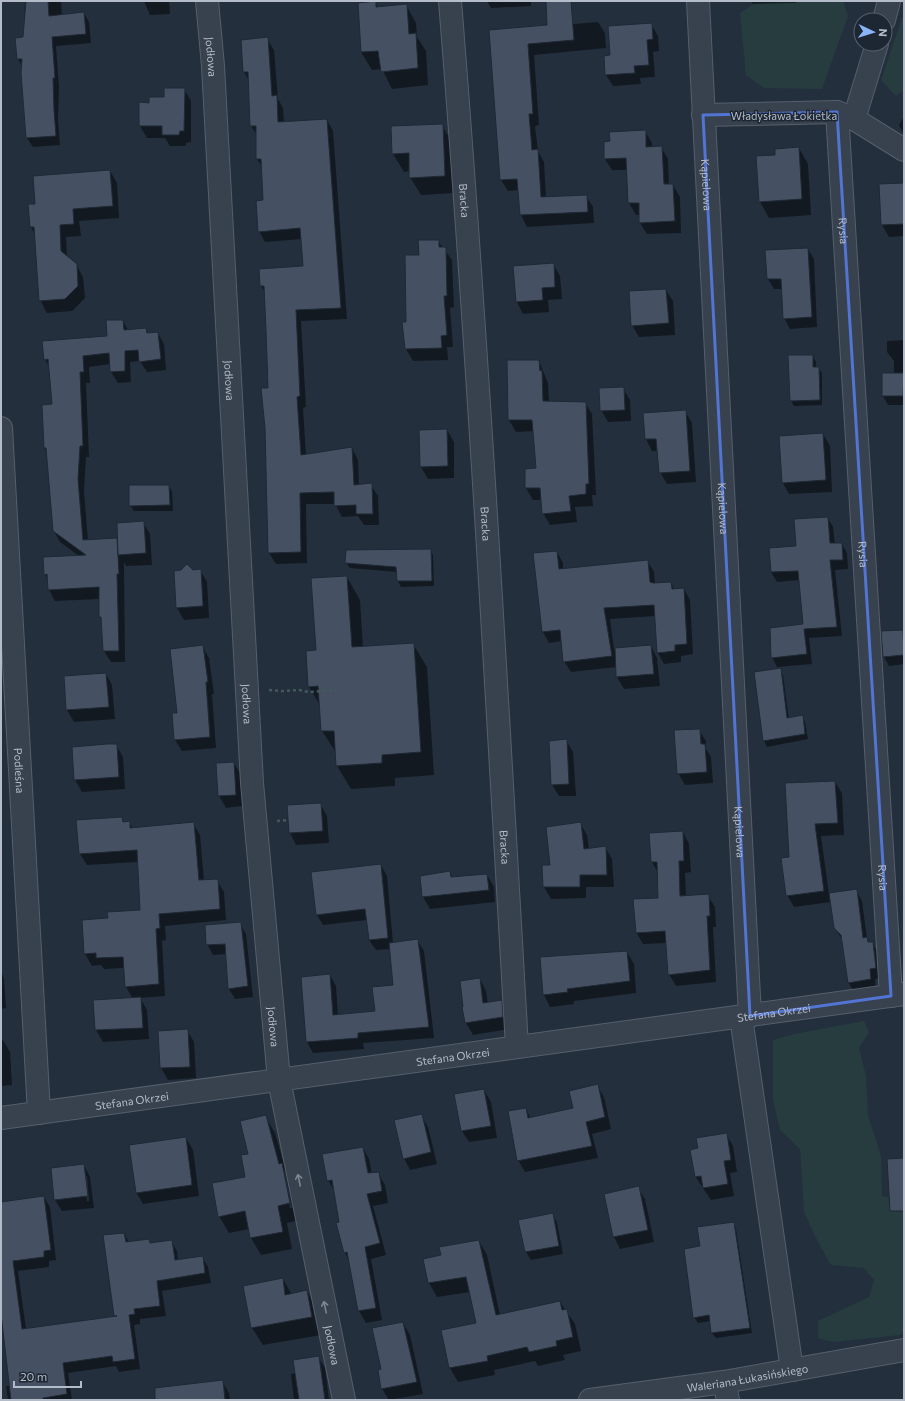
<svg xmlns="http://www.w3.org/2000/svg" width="905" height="1401" viewBox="0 0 905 1401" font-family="Commissioner,sans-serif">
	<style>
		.green { fill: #263c3f }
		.shadow { fill: #0007; fill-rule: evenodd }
		.building { fill: #455162; stroke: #1f2835 }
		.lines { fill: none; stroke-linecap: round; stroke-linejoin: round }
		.minor-casing { stroke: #565f6c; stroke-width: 24 }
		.path { stroke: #44595c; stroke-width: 2.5; stroke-dasharray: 3 3; stroke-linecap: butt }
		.minor { stroke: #38414e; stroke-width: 22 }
		.oneway { stroke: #7c8592 }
		.marked { fill: none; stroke: #5274d3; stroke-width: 3; stroke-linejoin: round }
		.labels { text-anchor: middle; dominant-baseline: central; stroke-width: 3; stroke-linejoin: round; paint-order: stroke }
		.street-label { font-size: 11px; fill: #b4bcc9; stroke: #1d2633 }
	</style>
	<rect width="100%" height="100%" fill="#242f3e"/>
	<g class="green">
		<path d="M766,1H843L848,16L822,89L764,88L746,75L740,13L757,2Z"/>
		<path d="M904,17V90L896,96L881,80L902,18Z"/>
		<path d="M864,1021L869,1032L859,1048L866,1076L868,1115L881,1156L882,1196L904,1201V1330L901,1335L833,1342L818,1338V1321L869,1297L874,1280L864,1268L831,1265L817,1240L804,1212L800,1149L780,1130L773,1100V1040L794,1034Z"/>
	</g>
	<g class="shadow">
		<path d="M25,1H61L62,16L84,13L89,22L91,43L56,46L59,87L58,120L60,145L33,147L27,138L23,68L18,59L24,38Z"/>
		<path d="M144,1H169L170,14L150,15Z"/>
		<path d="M487,1H531V6L491,8Z"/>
		<path d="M751,1H796V3L753,4Z"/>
		<path d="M375,2L378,7L406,5L416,23L417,37L426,51L428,85L392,89L382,69L372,70L361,52L359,4Z"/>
		<path d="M598,22L605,33L606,48L534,55L539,125L535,126L538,151L544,162L546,198L586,196L593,207L594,223L527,227L521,215L519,190L508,191L501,180L491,31Z"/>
		<path d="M651,24L658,36L659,51L653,52L655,77L640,78L641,84L613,86L606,75L611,56Z"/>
		<path d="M267,39L274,50L278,99L283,108L284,123L327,120L333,131L347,319L301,321L306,407L303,408L306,455L352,448L358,460L359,486L371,485L378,496L379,525H364L358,516L342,517L335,504H306L307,563L276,564L269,553V389L266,294L261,286L260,270L304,267L302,239L265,242L259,231L264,201L263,168L257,159V135L251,126L249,81L244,72L242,41Z"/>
		<path d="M184,89L191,101V142L186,143V146H170L165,138H147L140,126L150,104Z"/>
		<path d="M904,116V135L899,125Z"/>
		<path d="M442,125L452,143L454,193L421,195L410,177V171L404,172L393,154Z"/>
		<path d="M645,131L652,143V148L661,147L668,159L669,185H673L680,197L681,233L647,234L640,223V215H636L629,203L628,170H612L605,159L611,142Z"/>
		<path d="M799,148L808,164L811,215L769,218L760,202L776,156Z"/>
		<path d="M110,171L117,183L119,218L79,221L81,236L66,237L67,257L76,264L83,277L85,298L72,311L47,313L40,300L36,236L31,227L29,205L36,204Z"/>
		<path d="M904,184V236L889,237L882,225Z"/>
		<path d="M438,241L452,260L454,307L450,308L453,347H447L448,360L413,361L406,349L403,323H407L420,256Z"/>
		<path d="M808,249L814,259L817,327L790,329L784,318L783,289H774L768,279Z"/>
		<path d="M553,264L560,276L562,299L548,300L549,312L523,314L517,302L514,267Z"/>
		<path d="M666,290L673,301L675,335L639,337L632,325Z"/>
		<path d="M123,321L128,330L146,329L149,334L158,333L164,344L166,370L147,372L140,361L130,362L131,382L118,383L111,372L110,364L89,367L90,383H86L89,457H86L84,491L88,541L117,539L119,542L143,522L150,534L152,565L126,566L124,562L125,662H111L104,651L103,622L100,617V599L55,601L49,590L48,581L45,574L79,556L60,542L54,531L48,453L44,448L53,405L50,369L45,359L108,337Z"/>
		<path d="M904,340V405H888L883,396L894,374V361L887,352V341Z"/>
		<path d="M813,356L816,362V368H818L822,373V405L794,406L791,401Z"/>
		<path d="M508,361H539L548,383L549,402L585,403L592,414L596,495H592L593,506L575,507L577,522L550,525L543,513L542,500H533L526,488V470L538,469L534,431L516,432L509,420Z"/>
		<path d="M623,388L630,400L631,421L608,422L601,410Z"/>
		<path d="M685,411L692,423L696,482L667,484L660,472L658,451H652L646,439Z"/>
		<path d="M447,430L454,442V478L428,479L421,467Z"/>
		<path d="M823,434L830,446L832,492L789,494L783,483Z"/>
		<path d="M169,486L172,491L173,511H134L130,505Z"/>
		<path d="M828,518L833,527L835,544H842L847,553L848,569L835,570L842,636L809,638L812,664L777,667L772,657L804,625L800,580L777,582L771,572L770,549L797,547Z"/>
		<path d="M430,550L433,555L434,586L401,587L398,581L397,572L350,568L346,563Z"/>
		<path d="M557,552L563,563V569L648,562L654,572L655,584L671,583L674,589H684L690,600L693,654L681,656V662L664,664L658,653L656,616L610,619L614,649L651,646L657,658L660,686L624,689L617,677V667L571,672L564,661L562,641L549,643L543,632Z"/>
		<path d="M200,570L207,582L209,618L184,620L177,608L193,571Z"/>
		<path d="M347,577L360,600L363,648L413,644L427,667L434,775L395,778V786L351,789L337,766V754L322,731L320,705L309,687L317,651Z"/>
		<path d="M904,630V664L889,666L884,657L882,632Z"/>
		<path d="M202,646L209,658L214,694H212L216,748L182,751L175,740L178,714Z"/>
		<path d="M780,670L783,675L789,719L802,716L805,722L808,739L767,747L764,741L755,673Z"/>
		<path d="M106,674L112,685L115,719L74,722L67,710Z"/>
		<path d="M699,730L706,741V749L711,757L713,783L685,785L678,773Z"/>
		<path d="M566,740L573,752L576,796H559L552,785Z"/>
		<path d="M116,745L123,757L125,789L82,792L75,780Z"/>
		<path d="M234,763L241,775L242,806L226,808L219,796Z"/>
		<path d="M835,782L842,793L844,835L821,836L829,894L856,890L862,901L867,939L869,943H872L878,953L882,978L875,979L876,990L855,993L848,982L842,939L835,928L831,902L794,907L787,895L790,858Z"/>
		<path d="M320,804L327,816L329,843L296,845L290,833Z"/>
		<path d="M122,818L124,823H129L133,828L193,823L200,835L204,881L217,880L224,892L226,920L165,926L166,940L162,941L165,996L140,998L147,1010L149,1039L103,1042L96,1030L94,1001L133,999L126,987L125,968L104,969L101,965L92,966L85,954L109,919L141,911L138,862L87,865L80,854Z"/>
		<path d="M580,823L587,835L589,849L605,847L612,859L614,887H586V898L551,899L544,887L552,866Z"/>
		<path d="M683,832L689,844L691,872L685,873L686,897L708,896L715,907L716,927H713L716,982L676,986L669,974L667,943L643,944L636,932L659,899L658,873L652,862L650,834Z"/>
		<path d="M381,865L387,876L393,943L417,940L424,951L434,1038L363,1043L364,1049L313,1053L307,1042L302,977L330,975L336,986L338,1016L376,1012L394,986L391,949L376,950L369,940L367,920L323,925L317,915Z"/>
		<path d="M450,872L453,878L487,875L494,887L495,902L430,909L423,897L421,877Z"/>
		<path d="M240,924L246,934L253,997L235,999L229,989L227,954L213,955L207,944ZM211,943L230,944L211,945Z"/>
		<path d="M627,952L634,964L636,993L574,1001V1004L550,1007L544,995Z"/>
		<path d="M1,972L4,978L6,1008L1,1009Z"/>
		<path d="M480,979L486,991L488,1004L501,1002L508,1013L509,1029L473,1035L466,1023L463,1008Z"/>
		<path d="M187,1030L194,1042L196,1078L168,1080L161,1068L159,1032Z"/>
		<path d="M3,1040L10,1052L12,1085L1,1086V1041Z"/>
		<path d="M597,1085L604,1097L611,1129L592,1134L598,1158L525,1172L518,1160L526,1109L531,1119L574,1109Z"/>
		<path d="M484,1090L491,1102L497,1138L469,1142L462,1131Z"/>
		<path d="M421,1115L428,1127L437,1164L410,1170L404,1158Z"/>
		<path d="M265,1116L275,1133L286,1171L291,1181L299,1220L287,1223L292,1249L261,1255L251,1238L249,1229L229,1233L219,1216L246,1177L249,1155ZM282,1168L285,1171L292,1208H290Z"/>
		<path d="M726,1134L733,1146L737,1172L730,1173L734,1196L711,1200L695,1176L699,1149Z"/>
		<path d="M186,1138L193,1150L199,1196L143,1204L136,1192Z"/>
		<path d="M363,1148L369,1159L372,1174L378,1173L385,1185L388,1203L373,1206L386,1255L371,1259L382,1320L366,1323L359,1311L349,1260L345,1253L337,1223H341L335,1192L328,1180Z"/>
		<path d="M84,1165L90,1177L94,1208L62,1211L55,1200ZM85,1176H87L89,1201H87Z"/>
		<path d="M638,1188L645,1199L654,1242L620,1249L614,1237Z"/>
		<path d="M44,1197L50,1207L56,1260L49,1261V1267L18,1271L26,1329L116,1317L124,1234L129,1242L149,1240L151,1244L171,1241L177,1251L178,1260L202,1257L208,1267L211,1283L162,1291L166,1316L140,1319V1324L134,1325L140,1369L119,1372L116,1366L68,1373L72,1400H8L6,1386H11L4,1328L1,1329V1204Z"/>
		<path d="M552,1214L557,1222L563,1254L531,1260L526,1252L519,1221Z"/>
		<path d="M733,1223L736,1229L752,1333L716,1338L712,1333L711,1321L698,1323L694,1317L701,1247Z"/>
		<path d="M479,1241L487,1255L500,1315L560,1302L575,1324L581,1351L563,1355L565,1360L538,1366L535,1361L494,1370L495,1375L458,1382L450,1368L477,1324L470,1292L437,1297L429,1283L442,1256Z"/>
		<path d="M283,1279L292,1295L307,1291L317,1309L321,1335L263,1345L252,1328Z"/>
		<path d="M403,1323L410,1335L423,1394L389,1400L382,1389V1370Z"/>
		<path d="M318,1357L325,1368L329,1400H294L291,1374L296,1373Z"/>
		<path d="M222,1381L229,1393L230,1400H179Z"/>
	</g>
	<g class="building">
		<path d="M26,1H48L49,16L84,12L86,34L52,37L55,78H53L54,110L56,136L26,138L21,73L22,59H17L15,38L23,37Z"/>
		<path d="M376,1V7L407,4L409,34L416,33L418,68L381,72L378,51L361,52L358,3Z"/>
		<path d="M546,1H571L574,40L528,44L533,114H529L532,150L538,149L541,197L587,195L588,212L520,215L517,179L500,180L489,30L547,25Z"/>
		<path d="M652,23L653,39L647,40L649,65L634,66L635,73L605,75L604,56L610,55L608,26Z"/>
		<path d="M268,37L272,96L277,95L278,122L327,119L341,308L296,310L300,396L297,397L301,455L352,447L354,485L372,483L373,514H356V505L334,506V492L300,493L301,552L268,553L265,428L261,388H268L266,330L264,286H260L259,269L303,266L300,228L258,232L256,201L263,200L261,159H256V126H250L248,72H243L241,40Z"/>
		<path d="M164,88H185L184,131H180L179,135H162V126H139V102L149,103V97H164Z"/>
		<path d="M443,124L445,176L409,178V153L392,154L391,126Z"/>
		<path d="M646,130V147L662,146L664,184H673L675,221L639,223V203H628L626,158L604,159V142L610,141L609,132Z"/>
		<path d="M799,147L802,199L759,202L756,156L775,155V149Z"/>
		<path d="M110,170L113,206L73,209L74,224L60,225L61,251L77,264L78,286L65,299L39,301L34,227H30L28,204H35L33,176Z"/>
		<path d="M904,183V224L881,225L879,184Z"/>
		<path d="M418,240H439V247H446L447,296H444L447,335L441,336L442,348L405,349L402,322H406L405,255H419Z"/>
		<path d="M808,248L812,317L783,319L781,279H767L765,250Z"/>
		<path d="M554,263L555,287L542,288L543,300L516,302L513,266Z"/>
		<path d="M666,289L669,323L631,326L629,291Z"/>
		<path d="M106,320H123L124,330L146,328L147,333L158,332L161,359L139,362L138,350L125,351V371L110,372L109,353L83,356L84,372H80L83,446H80L78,479L83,540L117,538L119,574H117L119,651H103L101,617H99V587L48,590L47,574L44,575L43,557L86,555L53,531L46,448H44L42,405L52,404L48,359L44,360L42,341L107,336Z"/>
		<path d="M788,355H813V367H819L820,400L790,401Z"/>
		<path d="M507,360H539L540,371L542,370L543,401L586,402L589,484H586V494L569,496L571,511L542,514L540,488H525V469L536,468L532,420H508Z"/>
		<path d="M882,373H904L903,396H882Z"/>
		<path d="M624,387L625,410L600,411L599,388Z"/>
		<path d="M686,410L690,471L659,473L656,439H645L643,413Z"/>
		<path d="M447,429L448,466L420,467L419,430Z"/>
		<path d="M823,433L826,480L782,483L779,436Z"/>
		<path d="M129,485H169L170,505L129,506Z"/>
		<path d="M828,517L830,543H842L843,560H830L837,627L804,629L807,654L771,658L770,628L803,624L798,571L771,572L769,548L796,546L794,519Z"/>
		<path d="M144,521L146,553L118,555L117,523Z"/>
		<path d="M431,549L432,581H397L396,567L345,563L346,550Z"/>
		<path d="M557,551L559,569L648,560L650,582L653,583L671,582L672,589L684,588L687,644L675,645V651L657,653L654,605L604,608L612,656L563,662L560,630L542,632L533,553Z"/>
		<path d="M187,564L193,570L201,569L203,606L176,608L174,571L181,570Z"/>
		<path d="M347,576L352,647L414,643L421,752L382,755V763L336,766L334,731H321L318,686L308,687L306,651L316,650L311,578Z"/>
		<path d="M903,630L904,655L883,657L881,631Z"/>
		<path d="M203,645L208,682H206L210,737L174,740L172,713H177L170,649Z"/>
		<path d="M651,645L654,674L616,677L615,648Z"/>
		<path d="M781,668L787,718L803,715L805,734L763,741L754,672Z"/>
		<path d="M106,673L109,707L66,710L64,676Z"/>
		<path d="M700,729L701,744H705L707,772L677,774L674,730Z"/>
		<path d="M567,739L569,784L551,785L549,741Z"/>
		<path d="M107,744H117L119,777L74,780L72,747Z"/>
		<path d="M234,762L236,795L218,796L216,763Z"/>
		<path d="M835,781L838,823L815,824L824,891L786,896L781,858L789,857L785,783Z"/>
		<path d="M321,803L323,831L289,833L287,805Z"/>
		<path d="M122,817L123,822L130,821V828L194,822L199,880L218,879L220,909L159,914L160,928L156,929L159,984L125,987L123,957L96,958V953L84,954L82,920L108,918L107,912L140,910L137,850L79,854L76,820Z"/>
		<path d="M581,822L584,849L606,846L607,875H580V887H543L542,865H550L546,827Z"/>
		<path d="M683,831L684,861H679L680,896L709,894L710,916H707L710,970L668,975L665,931L636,933L633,899L658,898L657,862H651L649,833Z"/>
		<path d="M381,864L388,938L369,940L365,909L316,915L311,872Z"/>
		<path d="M450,871L451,877L487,874L489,890L422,897L420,876Z"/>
		<path d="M857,889L863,938L867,937L868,942H873L876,968L870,969L871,979L848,983L841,935L834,928L829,893Z"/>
		<path d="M241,922L248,986L228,989L225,944L206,945L205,925Z"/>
		<path d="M418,939L429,1027L358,1033V1038L306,1042L301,977L330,974L333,1015L375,1011L372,987L393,985L389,943Z"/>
		<path d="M627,951L630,981L567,989L568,992L543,995L540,957Z"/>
		<path d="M480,978L483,1003L502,1000L503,1017L465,1023L462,1007H463L460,981Z"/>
		<path d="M141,997L143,1028L95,1030L93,1000Z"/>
		<path d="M188,1029L190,1067L160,1068L158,1031Z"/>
		<path d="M598,1084L605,1117L586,1122L592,1146L517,1161L508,1111L526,1108L528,1118L573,1108L569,1091Z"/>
		<path d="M484,1089L491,1126L461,1131L454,1094Z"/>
		<path d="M422,1114L431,1152L403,1159L394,1120Z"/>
		<path d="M266,1115L279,1164L282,1163L290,1203L278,1206L283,1232L250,1238L245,1211L218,1217L212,1183L245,1177L241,1155L248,1154L240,1121Z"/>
		<path d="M727,1133L731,1160L724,1161L728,1184L703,1188L701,1176L695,1177L690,1150L698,1148L696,1138Z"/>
		<path d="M186,1137L192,1185L136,1193L129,1145Z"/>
		<path d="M363,1147L368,1173L379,1172L382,1191L367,1194L380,1243L365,1247L376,1308L358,1311L347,1252L344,1253L336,1223L339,1222L332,1180L327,1181L322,1154Z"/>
		<path d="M904,1158V1211H890L887,1159Z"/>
		<path d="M84,1164L88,1196L54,1200L51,1168Z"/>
		<path d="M639,1186L648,1230L613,1237L604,1194Z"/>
		<path d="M44,1196L51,1250L44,1251V1257L13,1261L22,1329L117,1316H114L103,1235L124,1233L126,1242L149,1239L150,1243L172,1240L175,1260L203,1256L205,1273L157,1281L160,1306L134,1309L135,1314L129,1315L135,1359L113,1362L112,1356L63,1363L67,1394L43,1398V1400H11L1,1314V1202Z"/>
		<path d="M553,1213L559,1246L525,1252L518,1220Z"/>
		<path d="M734,1222L750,1328L711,1333L709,1315L693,1318L684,1249L700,1246L697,1227Z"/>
		<path d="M479,1240L496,1315L560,1301L562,1310L567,1309L573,1337L556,1341L557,1346L529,1352L527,1347L487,1356L488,1361L449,1368L441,1330L476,1323L466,1277L428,1283L423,1259L441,1255L439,1247Z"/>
		<path d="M283,1278L285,1295L307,1290L312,1317L251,1328L243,1286Z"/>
		<path d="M403,1322L417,1382L381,1389L378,1370L381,1369L372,1328Z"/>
		<path d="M319,1356L325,1400H299L293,1360Z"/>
		<path d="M223,1380L225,1400H155V1388Z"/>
	</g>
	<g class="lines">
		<g class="minor-casing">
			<g id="minor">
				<path id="s1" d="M207,1L213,66L252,783L279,1080L344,1400"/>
				<path id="s2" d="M450,1C478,349 497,698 517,1047"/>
				<path id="s3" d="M698,1L750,1016"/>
				<path d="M884,20L889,1"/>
				<path id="s4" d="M837,112L891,996"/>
				<path d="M703,115L837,112L854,119L904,150"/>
				<path d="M854,119L877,44"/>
				<path id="s5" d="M1,428L39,1113"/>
				<path d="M741,1017L792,1370"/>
				<path id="s6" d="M1,1118L904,994"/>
				<path d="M724,1382L728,1400"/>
				<path id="s7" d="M590,1400L724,1382L904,1350"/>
			</g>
		</g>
		<g class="path">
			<path d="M269,690L282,691L299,690L309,692L336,690"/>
			<path d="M277,821L288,820"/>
		</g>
		<use href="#minor" class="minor"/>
	</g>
	<defs><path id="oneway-shaft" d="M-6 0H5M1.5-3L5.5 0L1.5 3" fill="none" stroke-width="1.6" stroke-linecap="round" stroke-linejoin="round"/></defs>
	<g class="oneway">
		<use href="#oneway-shaft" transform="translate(299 1180) rotate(-102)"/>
		<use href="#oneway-shaft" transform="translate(325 1307) rotate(-102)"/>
	</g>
	<path class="marked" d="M837,112L891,996L750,1016L703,115Z"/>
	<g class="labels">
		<g class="street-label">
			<text stroke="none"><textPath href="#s1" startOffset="56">Jodłowa</textPath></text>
			<text x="784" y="115">Władysława Łokietka</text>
			<text stroke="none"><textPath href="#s3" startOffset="184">Kąpielowa</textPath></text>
			<text stroke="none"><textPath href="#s2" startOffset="200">Bracka</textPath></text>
			<text stroke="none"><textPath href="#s4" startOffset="119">Rysia</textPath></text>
			<text stroke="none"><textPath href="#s1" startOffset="380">Jodłowa</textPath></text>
			<text stroke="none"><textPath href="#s3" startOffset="508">Kąpielowa</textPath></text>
			<text stroke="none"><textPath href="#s2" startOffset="524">Bracka</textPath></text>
			<text stroke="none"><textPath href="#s4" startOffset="443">Rysia</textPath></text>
			<text stroke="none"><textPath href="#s1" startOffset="704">Jodłowa</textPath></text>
			<text stroke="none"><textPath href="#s5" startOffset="343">Podleśna</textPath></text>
			<text stroke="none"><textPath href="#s3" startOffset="832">Kąpielowa</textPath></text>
			<text stroke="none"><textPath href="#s2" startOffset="848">Bracka</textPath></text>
			<text stroke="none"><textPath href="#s4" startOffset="767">Rysia</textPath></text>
			<text stroke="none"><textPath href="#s6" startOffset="780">Stefana Okrzei</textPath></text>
			<text stroke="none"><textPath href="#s1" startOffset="1028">Jodłowa</textPath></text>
			<text stroke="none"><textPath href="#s6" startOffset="456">Stefana Okrzei</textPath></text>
			<text stroke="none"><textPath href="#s6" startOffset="132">Stefana Okrzei</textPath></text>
			<text stroke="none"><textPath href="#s1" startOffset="1352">Jodłowa</textPath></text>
			<text stroke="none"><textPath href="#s7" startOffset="159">Waleriana Łukasińskiego</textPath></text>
		</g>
	</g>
	<rect width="905" height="1401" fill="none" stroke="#b4bcc9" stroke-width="4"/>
	<g transform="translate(873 32) rotate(94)"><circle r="19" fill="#1d2633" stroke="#59626f"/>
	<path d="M0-3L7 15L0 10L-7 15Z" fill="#8ab4f8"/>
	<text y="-6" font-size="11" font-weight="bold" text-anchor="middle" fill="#b4bcc9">N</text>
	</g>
	<path d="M14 1381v6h67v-6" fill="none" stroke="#b4bcc9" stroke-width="2"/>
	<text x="20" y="1381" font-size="12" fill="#b4bcc9" stroke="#1d2633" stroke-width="3" paint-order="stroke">20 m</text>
</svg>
